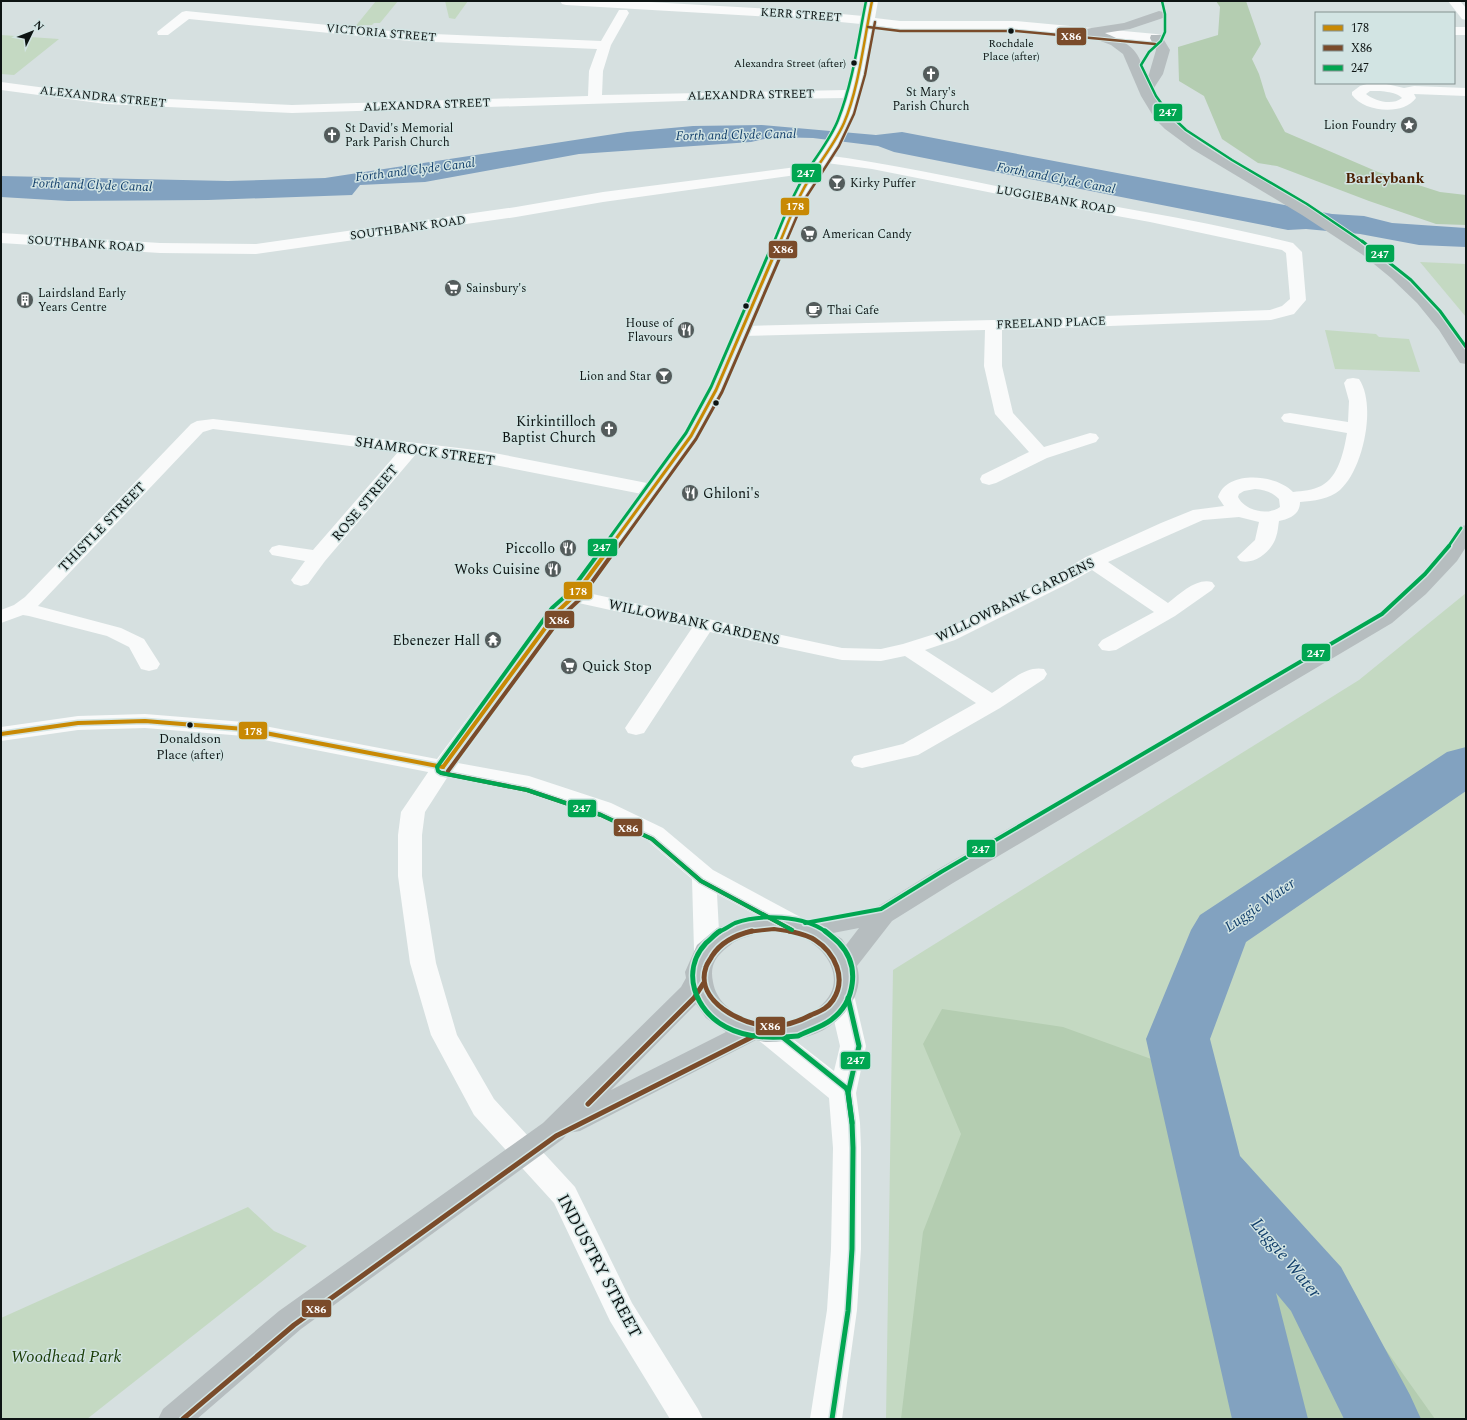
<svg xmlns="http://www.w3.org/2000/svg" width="1467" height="1420" viewBox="0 0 1467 1420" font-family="Spectral,serif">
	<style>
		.green { fill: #c4d9c2 }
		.forest { fill: #b4cdb1 }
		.water { fill: #82a2c0 }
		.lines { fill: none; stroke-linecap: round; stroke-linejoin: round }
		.river { fill: #82a2c0; fill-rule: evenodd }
		.street { fill: #f9fafa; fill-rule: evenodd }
		.secondary { fill: #f9fafa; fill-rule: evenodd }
		.primary { fill: #b6bdbf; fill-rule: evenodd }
		.bus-1-far2-casing { stroke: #d2e4e3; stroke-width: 4.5 }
		.bus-1-far1-casing { stroke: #d2e4e3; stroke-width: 5.5 }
		.bus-1-casing { stroke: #d2e4e3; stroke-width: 7 }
		.bus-2-far3-casing { stroke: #d2e4e3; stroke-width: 4.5 }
		.bus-2-far2-casing { stroke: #d2e4e3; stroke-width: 5.5 }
		.bus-2-far1-casing { stroke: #d2e4e3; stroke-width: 7 }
		.bus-2-casing { stroke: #d2e4e3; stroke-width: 8 }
		.bus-3-far3-casing { stroke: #d2e4e3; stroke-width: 4.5 }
		.bus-3-far2-casing { stroke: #d2e4e3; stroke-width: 5.5 }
		.bus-3-far1-casing { stroke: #d2e4e3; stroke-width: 7 }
		.bus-3-casing { stroke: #d2e4e3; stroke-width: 8 }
		.bus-1-far2 { stroke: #c88904; stroke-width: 2.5 }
		.bus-1-far1 { stroke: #c88904; stroke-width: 3 }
		.bus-1 { stroke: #c88904; stroke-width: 4 }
		.bus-2-far3 { stroke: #7a4b2a; stroke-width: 2.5 }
		.bus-2-far2 { stroke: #7a4b2a; stroke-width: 3 }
		.bus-2-far1 { stroke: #7a4b2a; stroke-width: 4 }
		.bus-2 { stroke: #7a4b2a; stroke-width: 5 }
		.bus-3-far3 { stroke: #00a651; stroke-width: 2.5 }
		.bus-3-far2 { stroke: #00a651; stroke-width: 3 }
		.bus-3-far1 { stroke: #00a651; stroke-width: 4 }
		.bus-3 { stroke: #00a651; stroke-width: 5 }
		.bus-dot { fill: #0d1413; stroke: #d2e4e3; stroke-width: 1.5 }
		.labels { text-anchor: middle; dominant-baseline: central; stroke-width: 3; stroke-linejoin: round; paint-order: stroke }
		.far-bus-label { font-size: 11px; fill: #0d1413; stroke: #d2e4e3 }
		.far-street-label { font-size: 12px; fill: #0d1413; stroke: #d2e4e3 }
		.far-poi-label { font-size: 12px; fill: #0d1413; stroke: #d2e4e3; text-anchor: start }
		.far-water-label { font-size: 13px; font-style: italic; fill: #113e6a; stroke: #d2e4e3 }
		.bus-label { font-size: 13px; fill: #0d1413; stroke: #d2e4e3 }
		.poi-label { font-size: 14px; fill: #0d1413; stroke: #d2e4e3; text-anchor: end }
		.street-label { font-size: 14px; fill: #0d1413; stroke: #d2e4e3 }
		.far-district-label { font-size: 15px; font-weight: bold; fill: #4a1e00; stroke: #d2e4e3 }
		.water-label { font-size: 15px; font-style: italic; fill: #113e6a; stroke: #d2e4e3 }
		.near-street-label { font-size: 17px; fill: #0d1413; stroke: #d2e4e3 }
		.near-park-label { font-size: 17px; font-style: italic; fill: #193c06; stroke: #d2e4e3 }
		.near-water-label { font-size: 18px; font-style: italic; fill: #113e6a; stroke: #d2e4e3 }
		.line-badge { stroke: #d2e4e3; stroke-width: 1.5 }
		.badge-label { font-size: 11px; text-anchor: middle; font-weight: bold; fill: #fff }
	</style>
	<rect width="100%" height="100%" fill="#d6e0e0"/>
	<g class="green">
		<path d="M376,1H398L380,23H374L372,25H363L360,29L354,28Z"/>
		<path d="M445,1H468L455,19L449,18Z"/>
		<path d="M1,35L59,39L14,75L1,74Z"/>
		<path d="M1420,262L1466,264V317Z"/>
		<path d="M1325,330L1376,334L1379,337L1409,339L1420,372L1335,369Z"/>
		<path d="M1466,593V1419H886L893,970L1359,680Z"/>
		<path d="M248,1207L274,1231L307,1246L87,1419H1V1318Z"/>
	</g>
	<g class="forest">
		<path d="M1216,1H1246L1261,44L1252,59L1259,74L1266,97L1285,132L1378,172L1440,192L1466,195V225L1436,224L1369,201L1277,166L1258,163L1222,139L1204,96L1179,81L1178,47L1218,35L1220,7Z"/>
		<path d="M942,1009L1063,1027L1165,1064L1386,1350L1435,1419H901L923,1232L961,1134L923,1044Z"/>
	</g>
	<path class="water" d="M762,125L876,135L902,132L1332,214L1364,216L1392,223L1466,228V247L1419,245L1360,234L1306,229L1288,230L894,152L878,146L813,138L773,137L751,142L579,154L425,182L360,185L352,195L208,200L68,201L1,197V176L228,181L325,178L627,132L693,126Z"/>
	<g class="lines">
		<path class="river" d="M1466,747V791L1246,942L1210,1039L1240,1156L1341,1267L1410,1395L1421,1419H1344L1291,1311L1276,1293L1308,1419H1232L1146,1039L1191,930L1200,915L1447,752Z"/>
		<g class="street">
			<path d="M560,1H631L809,11L863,16L866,1H878L875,18L900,21H1016L1156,34L1161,35L1162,38L1161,41L1156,42L1016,29H900L874,25L861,94L850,125L848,128L843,129L838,128L836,125L845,98L716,100L292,113L106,104L1,90V82L106,96L292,105L588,96L589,71L597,49L410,41L189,19L168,35H158L157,32L182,12L186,11L410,33L601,41L619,10H627L629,13L611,45L603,71L602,95L847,90L861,24L809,19L566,5L562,4Z"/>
			<path d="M1448,1H1460L1466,8V20L1462,19Z"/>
			<rect x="1454" y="27" width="12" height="8"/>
			<path d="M1370,83H1382L1404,88L1414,86L1466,88V96L1414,94L1416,98C1403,116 1364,112 1352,95V92L1360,86ZM1370,91C1379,91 1396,91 1402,98C1392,106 1375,101 1366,94Z"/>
			<path d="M824,155C889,163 953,178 1018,190C1110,206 1202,220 1293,243L1302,252L1306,300L1294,314L1271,320L1002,330V366L1013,413L1044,447L1090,433L1096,434L1099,438L1096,442L1047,458L996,483L989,485L982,483L980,479L982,475L1029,452L995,414L984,366L985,330L742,336L736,335L734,331L736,327L742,326L994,320L1270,310L1282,306L1290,299L1286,253L1282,250L1150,222L1018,198L872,169L819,162L817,159L819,156Z"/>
			<path d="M796,167L818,170L820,173L818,176L813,177L796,175L603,202L516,217L256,254L160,253L1,243V233L160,243L256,244L516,207L603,192Z"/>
			<path d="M1353,378L1359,379C1377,405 1363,470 1340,490C1330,499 1313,501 1300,502C1300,515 1289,519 1279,521C1278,526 1278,532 1276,537C1272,551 1255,565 1240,561L1237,557L1255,540L1259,522L1239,517L1203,520L1108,562L1168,603C1181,593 1196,578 1212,582L1215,586L1212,590L1175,616L1116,650L1109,651L1102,650L1098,645L1102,640L1154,612L1092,570L1069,583L955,640L925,650L992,693C1007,684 1025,665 1044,669L1047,674L1044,679L1000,708L918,755L862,768L854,766L851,761L854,756L903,744L976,703L905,656L881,661L842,660L710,632L644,733L636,735L628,733L625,728L692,628L574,602L567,600L564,596L567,592L574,590L842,648L881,649L903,644L941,632L1055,575L1086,557L1161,523L1193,510L1224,506L1218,497C1227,470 1276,474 1293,492C1303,491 1313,490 1321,486C1339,477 1344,450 1347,433L1290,423L1284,422L1281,418L1284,414L1290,413L1348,422L1349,401L1344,383L1347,379ZM1255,489C1265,490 1272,492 1279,499L1280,507C1268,516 1245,511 1238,497L1239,494L1244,491Z"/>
			<path d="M213,419L484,451L652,484L659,486L662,490L659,494L652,496L484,463L416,454L325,561L308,584L301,586L294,584L291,580L305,561L272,555L269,551L272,547L279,545L313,550L398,452L213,429L203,432L38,606L121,628L144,639L160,664L157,669L149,671L141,669L129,647L107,636L29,616L23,615L1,623V610L14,605L25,597L191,424L197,421Z"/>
			<path d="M443,760L451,762L454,767L425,812L422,835V876L436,963L457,1035L494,1099L575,1187L632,1303L698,1409L703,1419H670L610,1321L554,1203L474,1115L431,1035L410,963L398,876V835L401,812L435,762Z"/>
		</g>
		<g class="secondary">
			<path d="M843,121L848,122L850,125L806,199L725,390L700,436L581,600L564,616L458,763L529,776L611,803L663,828L713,870L804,919L807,925L804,931L795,934L786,931L717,894L720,950L716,956L707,959L698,956L694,950L692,879L647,840L595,815L525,791L244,736L145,728L78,730L1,741V727L78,716L145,714L244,722L437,759L550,608L567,592L682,435L707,390L790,199L836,125L838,122Z"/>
			<path d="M842,989L851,992L855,999L866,1046L856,1093L860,1123L861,1148V1249L857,1310L842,1419H810L827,1310L831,1249L833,1148L829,1098L757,1039L753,1032L757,1025L766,1022L775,1025L834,1071L840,1046L829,999L833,992Z"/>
		</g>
		<g class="primary">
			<path d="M1159,11L1163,12L1165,15L1163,18L1130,29L1105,33C1119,39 1134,45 1140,60C1142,67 1143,73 1146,79L1149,74L1156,50L1150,38L1151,35H1161L1170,50L1163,74L1152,91C1157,101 1163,111 1171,119C1196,145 1248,170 1280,189C1336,222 1395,256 1437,307C1445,316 1463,336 1466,346C1467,351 1466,359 1466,364L1460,363L1439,330L1417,303L1391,278L1363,255L1302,215L1192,149L1165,129L1155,119L1141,96L1123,54L1111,45L1085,35L1084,32L1085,29L1124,23Z"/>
			<path d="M1466,525V547L1457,561L1426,594L1392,623L953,883L892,921L857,966C860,977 859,986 855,996C842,1025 814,1039 783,1041C774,1042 765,1043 756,1040L580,1131L568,1133L563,1139L301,1329L197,1419H158L163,1409L279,1311L543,1123L681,987L686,978L685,972L697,945L717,928L761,914L790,916L807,920L877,907L935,871L1378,615L1412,585L1433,564L1449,543L1459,527ZM859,928L846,945L842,939L833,933ZM762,932C775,932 789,932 801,937C830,949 849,985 818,1008C811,1013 805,1017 797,1020C766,1029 719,1017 713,982C710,968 714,959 724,950C728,947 732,943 736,941C744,937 754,935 762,932ZM696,1004L706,1018L726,1032L611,1090Z"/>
		</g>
		<g class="bus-1-far2-casing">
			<path id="bus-1-far2" d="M780,242C790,218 799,194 813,173C824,157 836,141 844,123C859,88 864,39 872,1"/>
		</g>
		<g class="bus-1-far1-casing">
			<path id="bus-1-far1" d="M610,547L691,436L716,390L780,241"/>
		</g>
		<g class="bus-1-casing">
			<g id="bus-1">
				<path d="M1,734L78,723L145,721L244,729L443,767"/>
				<path d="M443,767L557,612L574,596L611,546"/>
			</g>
		</g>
		<g class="bus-2-far3-casing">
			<g id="bus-2-far3">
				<path d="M868,27L900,31H1016L1155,44"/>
				<path d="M786,242L803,202L839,146L854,114L865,75L875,22"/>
			</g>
		</g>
		<g class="bus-2-far2-casing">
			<path id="bus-2-far2" d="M618,547L696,439L722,392L787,241"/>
		</g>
		<g class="bus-2-far1-casing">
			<g id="bus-2-far1">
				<path d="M448,771L562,616L579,600L618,546"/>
				<path d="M442,773L527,790L601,815L652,839L701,881L792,930"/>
				<path d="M747,932L774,929L794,932"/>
			</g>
		</g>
		<g class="bus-2-casing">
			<g id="bus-2">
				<path d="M752,931C735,935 721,942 712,956C710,960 707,963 706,967C694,1001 743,1026 771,1026C785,1026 798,1022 811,1015C820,1011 827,1009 833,1000C847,978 835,953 815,940C808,935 798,933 789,931"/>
				<path d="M588,1104L694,998L703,984"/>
				<path d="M183,1419L294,1325L556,1136L756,1035"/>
			</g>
		</g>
		<g class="bus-3-far3-casing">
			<g id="bus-3-far3">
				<path d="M1162,1L1165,14V32L1161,41L1149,52L1141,65L1156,96L1169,114L1186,130L1232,160L1307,204L1363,242"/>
				<path d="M774,242C784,217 794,192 808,170C818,154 831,138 838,120C853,82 858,41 866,1"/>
			</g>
		</g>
		<g class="bus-3-far2-casing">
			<g id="bus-3-far2">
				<path d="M1362,241L1411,280L1440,311L1466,347"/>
				<path d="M603,547L686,433L711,387L774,241"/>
				<path d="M1448,547L1461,528"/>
			</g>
		</g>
		<g class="bus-3-far1-casing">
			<g id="bus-3-far1">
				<path d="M604,546L570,592L552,608L437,767L438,771L441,773L527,790L601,815L652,839L701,881L792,930"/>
				<path d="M805,923L881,909L941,872L1382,614L1425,574L1449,546"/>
				<path d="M718,932C724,930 729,926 735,923C760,914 804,915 826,932"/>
			</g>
		</g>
		<g class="bus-3-casing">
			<g id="bus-3">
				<path d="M720,931C715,934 711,939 706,943C680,971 695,1011 726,1027C748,1039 774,1038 798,1036"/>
				<path d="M848,998L859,1046L848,1093L852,1123"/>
				<path d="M770,1027L846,1088L848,1092L852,1122L853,1148L852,1249L848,1311L832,1419"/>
				<path d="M800,1035C810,1030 822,1027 831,1020C855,1002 861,966 839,943C835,939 830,935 825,931"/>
			</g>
		</g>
		<use href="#bus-1-far2" class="bus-1-far2"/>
		<use href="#bus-1-far1" class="bus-1-far1"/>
		<use href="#bus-1" class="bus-1"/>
		<use href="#bus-2-far3" class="bus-2-far3"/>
		<use href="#bus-2-far2" class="bus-2-far2"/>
		<use href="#bus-2-far1" class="bus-2-far1"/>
		<use href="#bus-2" class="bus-2"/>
		<use href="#bus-3-far3" class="bus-3-far3"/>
		<use href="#bus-3-far2" class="bus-3-far2"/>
		<use href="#bus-3-far1" class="bus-3-far1"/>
		<use href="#bus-3" class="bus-3"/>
	</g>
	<defs>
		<g id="church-disc" transform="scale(0.9)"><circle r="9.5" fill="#535b5b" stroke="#d2e4e3"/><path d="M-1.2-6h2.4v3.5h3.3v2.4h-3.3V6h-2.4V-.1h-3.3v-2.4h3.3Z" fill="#fff"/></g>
		<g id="sight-disc" transform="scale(0.9)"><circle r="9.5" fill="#535b5b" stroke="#d2e4e3"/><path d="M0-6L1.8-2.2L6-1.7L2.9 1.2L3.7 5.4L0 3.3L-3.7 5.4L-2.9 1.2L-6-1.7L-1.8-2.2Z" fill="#fff"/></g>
		<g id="bar-disc" transform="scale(0.9)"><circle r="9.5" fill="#535b5b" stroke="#d2e4e3"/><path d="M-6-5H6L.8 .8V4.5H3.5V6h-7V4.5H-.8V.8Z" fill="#fff"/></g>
		<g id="supermarket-disc" transform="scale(0.9)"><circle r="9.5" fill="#535b5b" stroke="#d2e4e3"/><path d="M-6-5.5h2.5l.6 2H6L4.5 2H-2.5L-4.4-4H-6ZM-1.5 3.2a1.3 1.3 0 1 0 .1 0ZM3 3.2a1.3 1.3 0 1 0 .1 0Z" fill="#fff"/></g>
		<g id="building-disc" transform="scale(0.9)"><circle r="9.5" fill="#535b5b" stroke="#d2e4e3"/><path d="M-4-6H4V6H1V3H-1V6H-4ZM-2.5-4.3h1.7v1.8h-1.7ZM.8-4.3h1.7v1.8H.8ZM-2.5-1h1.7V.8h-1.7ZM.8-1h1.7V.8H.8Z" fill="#fff"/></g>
		<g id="cafe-disc" transform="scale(0.9)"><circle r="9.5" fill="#535b5b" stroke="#d2e4e3"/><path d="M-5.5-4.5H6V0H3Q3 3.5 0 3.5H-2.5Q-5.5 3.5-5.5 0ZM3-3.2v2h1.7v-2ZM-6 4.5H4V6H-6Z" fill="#fff"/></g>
		<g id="restaurant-disc" transform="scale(0.9)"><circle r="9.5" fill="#535b5b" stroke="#d2e4e3"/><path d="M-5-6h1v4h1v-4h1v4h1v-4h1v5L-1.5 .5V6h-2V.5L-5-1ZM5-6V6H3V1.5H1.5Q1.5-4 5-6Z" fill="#fff"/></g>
		<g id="temple-disc" transform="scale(0.9)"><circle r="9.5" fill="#535b5b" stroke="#d2e4e3"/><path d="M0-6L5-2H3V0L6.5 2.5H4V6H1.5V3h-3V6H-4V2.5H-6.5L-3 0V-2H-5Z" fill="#fff"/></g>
	</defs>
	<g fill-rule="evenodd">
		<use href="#church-disc" x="931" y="74"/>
		<use href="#sight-disc" x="1409" y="125"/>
		<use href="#church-disc" x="332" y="135"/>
		<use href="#bar-disc" x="837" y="183"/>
		<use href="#supermarket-disc" x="809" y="234"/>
		<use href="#supermarket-disc" x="453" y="288"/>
		<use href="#building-disc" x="25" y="300"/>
		<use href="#cafe-disc" x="814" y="310"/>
		<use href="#restaurant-disc" x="686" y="330"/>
		<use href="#bar-disc" x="664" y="376"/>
		<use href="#church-disc" x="609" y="429"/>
		<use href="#restaurant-disc" x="690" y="493"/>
		<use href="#restaurant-disc" x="568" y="548"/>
		<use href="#restaurant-disc" x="553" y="569"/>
		<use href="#temple-disc" x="493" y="640"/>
		<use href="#supermarket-disc" x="569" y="666"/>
	</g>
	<g class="bus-dot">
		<circle cx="1011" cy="31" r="3.5"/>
		<circle cx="854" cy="63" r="3.5"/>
		<circle cx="746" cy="306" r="3.5"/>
		<circle cx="716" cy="403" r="3.5"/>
		<circle cx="190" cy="725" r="3.5"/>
	</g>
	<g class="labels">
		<g class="far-bus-label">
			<text x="1011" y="43">Rochdale<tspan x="1011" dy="13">Place (after)</tspan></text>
			<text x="846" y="63" text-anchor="end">Alexandra Street (after)</text>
		</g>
		<g class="far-street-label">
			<text transform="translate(801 15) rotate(4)">KERR STREET</text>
			<text transform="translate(381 33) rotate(5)">VICTORIA STREET</text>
			<text transform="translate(751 95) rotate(-1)">ALEXANDRA STREET</text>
			<text transform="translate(103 97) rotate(6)">ALEXANDRA STREET</text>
			<text transform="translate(427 105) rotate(-2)">ALEXANDRA STREET</text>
			<text transform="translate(1056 200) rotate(10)">LUGGIEBANK ROAD</text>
			<text transform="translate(408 228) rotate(-8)">SOUTHBANK ROAD</text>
			<text transform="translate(86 244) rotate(4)">SOUTHBANK ROAD</text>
			<text transform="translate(1051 323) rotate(-2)">FREELAND PLACE</text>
		</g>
		<g class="far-poi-label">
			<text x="931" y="92" text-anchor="middle">St Mary's<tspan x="931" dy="14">Parish Church</tspan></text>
			<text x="1396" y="125" text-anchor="end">Lion Foundry</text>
			<text x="345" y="128">St David's Memorial<tspan x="345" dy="14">Park Parish Church</tspan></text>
			<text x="850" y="183">Kirky Puffer</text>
			<text x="822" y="234">American Candy</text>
			<text x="466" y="288">Sainsbury's</text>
			<text x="38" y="293">Lairdsland Early<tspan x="38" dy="14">Years Centre</tspan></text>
			<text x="827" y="310">Thai Cafe</text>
			<text x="673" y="323" text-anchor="end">House of<tspan x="673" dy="14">Flavours</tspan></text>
			<text x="651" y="376" text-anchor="end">Lion and Star</text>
		</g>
		<g class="far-water-label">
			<text transform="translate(736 135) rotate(-1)">Forth and Clyde Canal</text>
			<text transform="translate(415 170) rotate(-7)">Forth and Clyde Canal</text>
			<text transform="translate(1056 178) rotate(11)">Forth and Clyde Canal</text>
			<text transform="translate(92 185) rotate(2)">Forth and Clyde Canal</text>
		</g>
		<g class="bus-label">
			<text x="190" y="739">Donaldson<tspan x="190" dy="16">Place (after)</tspan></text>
		</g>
		<g class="poi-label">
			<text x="596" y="421">Kirkintilloch<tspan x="596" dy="16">Baptist Church</tspan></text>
			<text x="703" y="493" text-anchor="start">Ghiloni's</text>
			<text x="555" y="548">Piccollo</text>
			<text x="540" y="569">Woks Cuisine</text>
			<text x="480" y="640">Ebenezer Hall</text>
			<text x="582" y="666" text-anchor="start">Quick Stop</text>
		</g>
		<g class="street-label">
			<text transform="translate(425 451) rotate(8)">SHAMROCK STREET</text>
			<text transform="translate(365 503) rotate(-50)">ROSE STREET</text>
			<text transform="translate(102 527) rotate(-46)">THISTLE STREET</text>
			<text transform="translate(1015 600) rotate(-26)">WILLOWBANK GARDENS</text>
			<text transform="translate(694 622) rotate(12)">WILLOWBANK GARDENS</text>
		</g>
		<g class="far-district-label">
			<text x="1385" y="178">Barleybank</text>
		</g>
		<g class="water-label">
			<text transform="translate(1260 905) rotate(-35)">Luggie Water</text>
		</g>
		<g class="near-street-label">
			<text transform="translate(599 1266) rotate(62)">INDUSTRY STREET</text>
		</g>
		<g class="near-park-label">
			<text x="66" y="1357">Woodhead Park</text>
		</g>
		<g class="near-water-label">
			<text transform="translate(1286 1258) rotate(50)">Luggie Water</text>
		</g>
	</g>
	<g class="line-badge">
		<rect x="1056" y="27" width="31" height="19" rx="4" fill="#7a4b2a"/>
		<rect x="1153" y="103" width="30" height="19" rx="4" fill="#00a651"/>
		<rect x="791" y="163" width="31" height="20" rx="4" fill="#00a651"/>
		<rect x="780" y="197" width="30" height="19" rx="4" fill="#c88904"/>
		<rect x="768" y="240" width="30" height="19" rx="4" fill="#7a4b2a"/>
		<rect x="1365" y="244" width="30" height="19" rx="4" fill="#00a651"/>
		<rect x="587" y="538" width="31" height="19" rx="4" fill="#00a651"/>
		<rect x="563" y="581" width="30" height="19" rx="4" fill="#c88904"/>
		<rect x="544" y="610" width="31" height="19" rx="4" fill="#7a4b2a"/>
		<rect x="1301" y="643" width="30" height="19" rx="4" fill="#00a651"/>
		<rect x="238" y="721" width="30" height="19" rx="4" fill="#c88904"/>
		<rect x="567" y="799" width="30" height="19" rx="4" fill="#00a651"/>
		<rect x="613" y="818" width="30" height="19" rx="4" fill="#7a4b2a"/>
		<rect x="966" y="839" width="30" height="19" rx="4" fill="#00a651"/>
		<rect x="755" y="1016" width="31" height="20" rx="4" fill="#7a4b2a"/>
		<rect x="840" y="1051" width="31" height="19" rx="4" fill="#00a651"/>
		<rect x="301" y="1299" width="31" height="19" rx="4" fill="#7a4b2a"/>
	</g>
	<g class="badge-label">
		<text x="1071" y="40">X86</text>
		<text x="1168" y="116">247</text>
		<text x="806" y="177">247</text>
		<text x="795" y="210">178</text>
		<text x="783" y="253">X86</text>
		<text x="1380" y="258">247</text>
		<text x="602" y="551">247</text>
		<text x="578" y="595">178</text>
		<text x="559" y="624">X86</text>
		<text x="1316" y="657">247</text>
		<text x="253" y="735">178</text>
		<text x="582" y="812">247</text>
		<text x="628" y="832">X86</text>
		<text x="981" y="853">247</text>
		<text x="770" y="1030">X86</text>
		<text x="856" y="1064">247</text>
		<text x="316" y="1313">X86</text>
	</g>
	<rect width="1467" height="1420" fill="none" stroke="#0d1413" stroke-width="4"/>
	<rect x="1315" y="12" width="140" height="72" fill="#d2e4e3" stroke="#839190"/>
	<rect x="1323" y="25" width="20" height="6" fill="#c88904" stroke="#839190"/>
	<text x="1351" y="32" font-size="12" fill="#0d1413">178</text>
	<rect x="1323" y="45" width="20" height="6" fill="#7a4b2a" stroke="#839190"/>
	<text x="1351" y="52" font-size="12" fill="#0d1413">X86</text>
	<rect x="1323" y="65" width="20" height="6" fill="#00a651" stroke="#839190"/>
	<text x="1351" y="72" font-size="12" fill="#0d1413">247</text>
	<g transform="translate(32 32) rotate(47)" stroke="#d2e4e3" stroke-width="3" paint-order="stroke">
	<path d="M0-3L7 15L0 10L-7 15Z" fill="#0d1413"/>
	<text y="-6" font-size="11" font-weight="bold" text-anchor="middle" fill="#0d1413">N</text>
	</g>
</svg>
